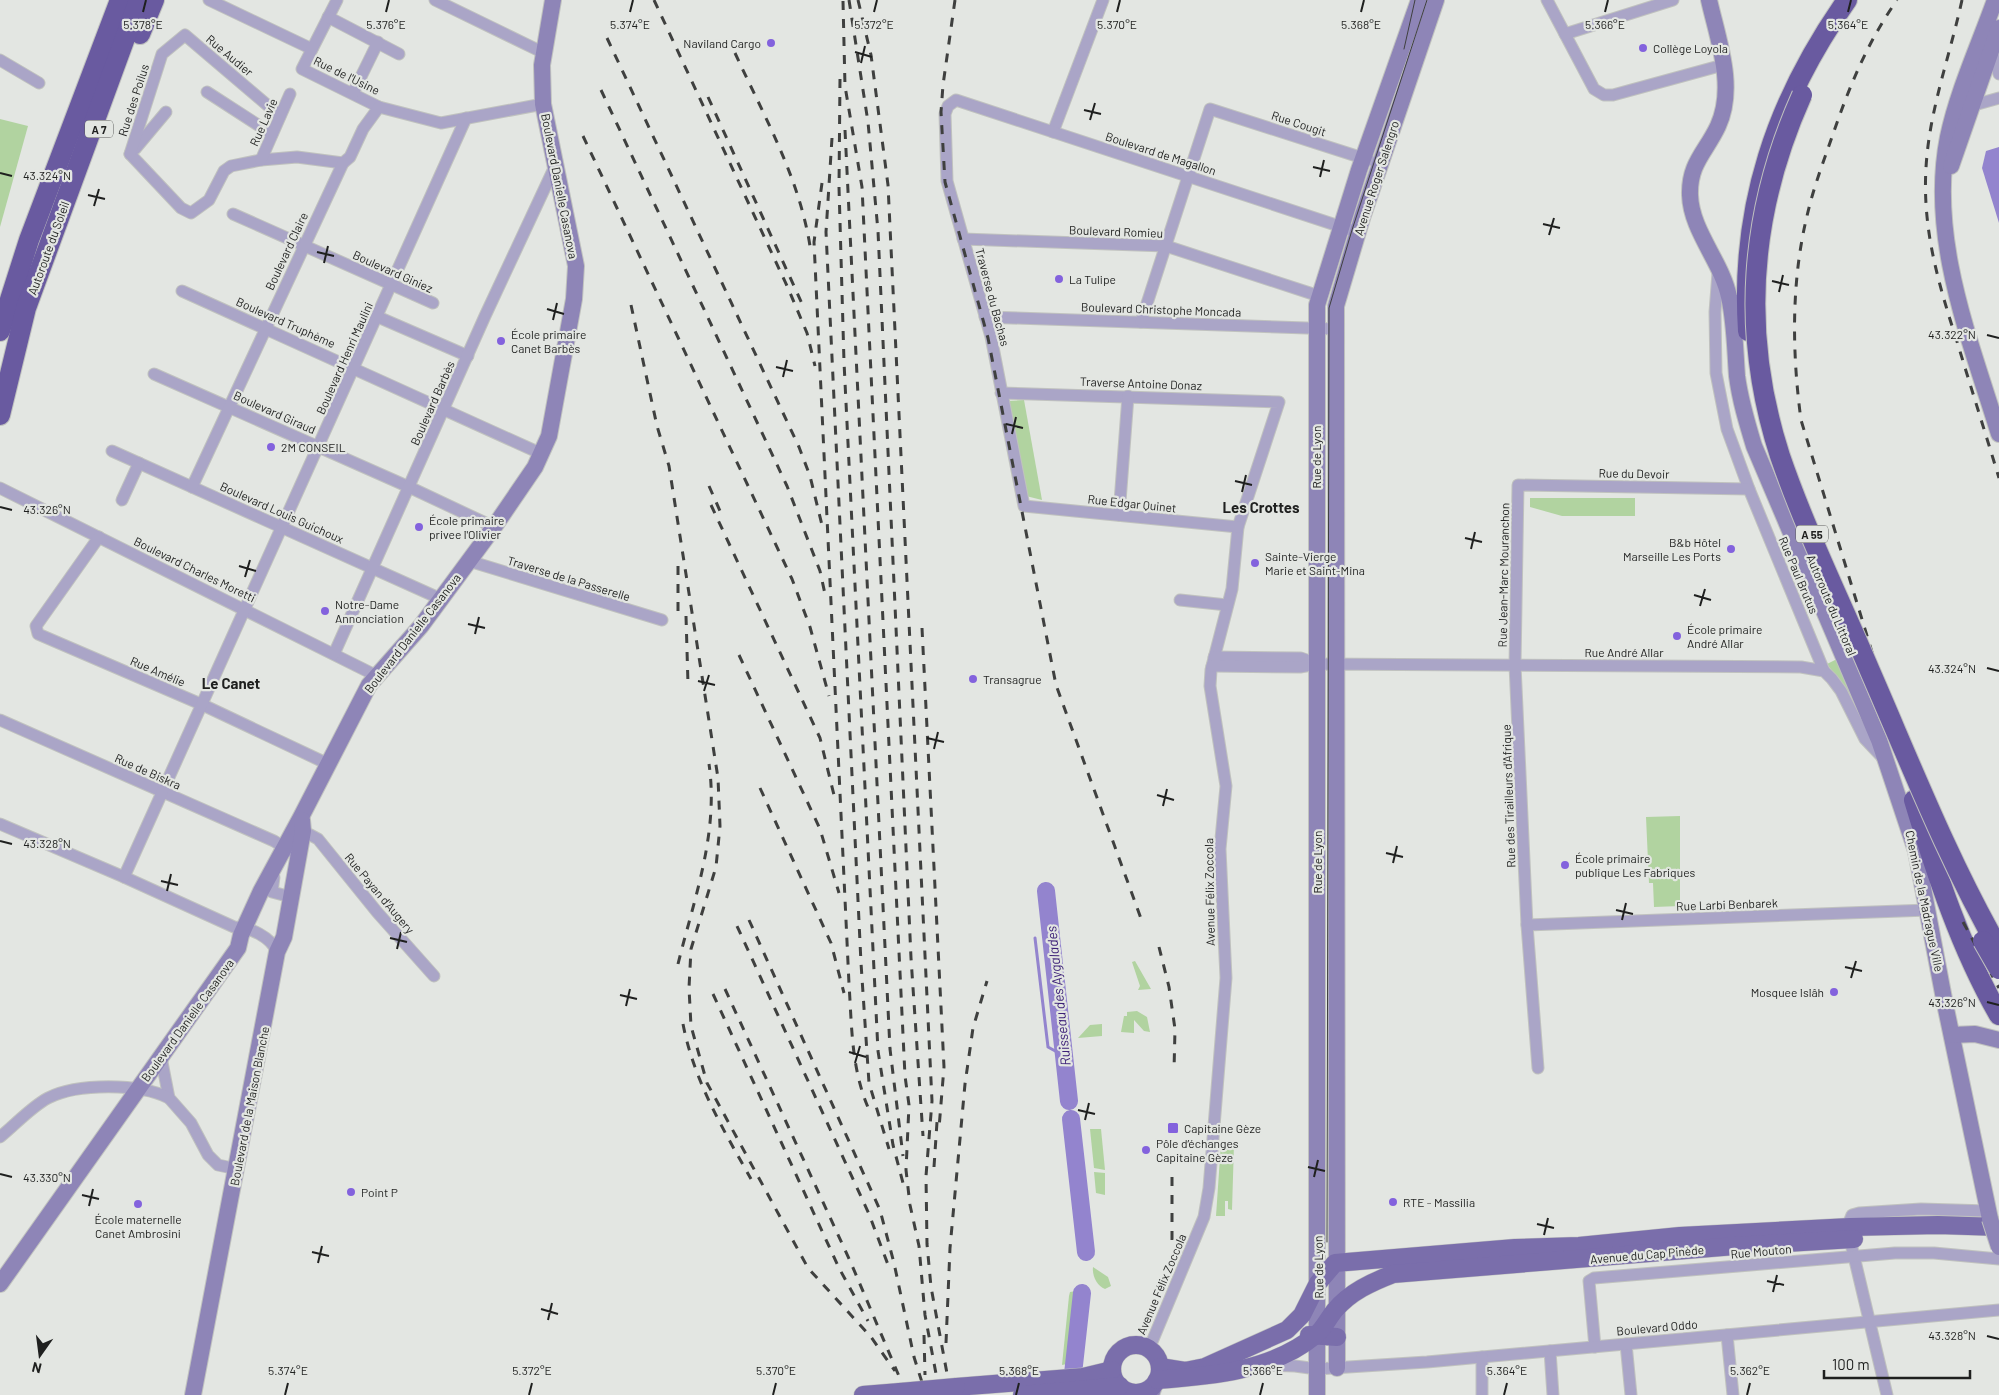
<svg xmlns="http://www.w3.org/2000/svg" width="1999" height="1395" viewBox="0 0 1999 1395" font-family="Barlow,sans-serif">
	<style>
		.green { fill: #b1d3a0 }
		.water { fill: #9384ce }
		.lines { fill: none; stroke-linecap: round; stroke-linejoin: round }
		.stream { stroke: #9384ce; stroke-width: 3 }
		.river { stroke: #9384ce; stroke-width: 18 }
		.street-casing { stroke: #c0c2bf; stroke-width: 13 }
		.secondary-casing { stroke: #c0c2bf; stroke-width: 18 }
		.primary-casing { stroke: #c0c2bf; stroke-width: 19 }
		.highway-casing { stroke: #c0c2bf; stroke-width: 22 }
		.street { stroke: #aaa5c7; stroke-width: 11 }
		.secondary { stroke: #8e85b7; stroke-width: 16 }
		.primary { stroke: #7a6eab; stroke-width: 18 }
		.highway { stroke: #695aa0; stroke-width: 20 }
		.tram { stroke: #3f403f; stroke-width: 1 }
		.rail { stroke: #3f403f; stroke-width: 3; stroke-dasharray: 9 9; stroke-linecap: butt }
		.secondary-bridge-casing { stroke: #c0c2bf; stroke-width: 18; stroke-linecap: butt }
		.primary-bridge-casing { stroke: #c0c2bf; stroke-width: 19; stroke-linecap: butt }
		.highway-bridge-casing { stroke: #c0c2bf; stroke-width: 22; stroke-linecap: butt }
		.secondary-bridge { stroke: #8e85b7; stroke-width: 16 }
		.primary-bridge { stroke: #7a6eab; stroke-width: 18 }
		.highway-bridge { stroke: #695aa0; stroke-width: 20 }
		.ticks { fill: none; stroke: #1f201f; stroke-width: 2 }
		.poi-dot { fill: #8362dd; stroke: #e3e6e2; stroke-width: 2 }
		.labels { text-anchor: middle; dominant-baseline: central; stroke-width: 4.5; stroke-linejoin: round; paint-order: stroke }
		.shield { fill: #e3e6e2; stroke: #5a5b5a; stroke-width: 1 }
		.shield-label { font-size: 11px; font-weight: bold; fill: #1f201f }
		.poi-label { font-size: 12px; fill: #1f201f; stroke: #e3e6e2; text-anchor: start }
		.street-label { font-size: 12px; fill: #1f201f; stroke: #e3e6e2 }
		.water-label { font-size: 14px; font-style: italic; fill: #3d2178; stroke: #e3e6e2 }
		.quarter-label { font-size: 15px; font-weight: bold; fill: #1f201f; stroke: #e3e6e2 }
		.ticks-label { font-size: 12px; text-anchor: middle; fill: #1f201f; stroke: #e3e6e2; stroke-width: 4.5; stroke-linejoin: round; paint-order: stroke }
	</style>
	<rect width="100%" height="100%" fill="#e3e6e2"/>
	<g class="green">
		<path d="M0,119L28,126L0,227Z"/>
		<path d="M1024,400L1042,500L1026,496L1008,401Z"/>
		<path d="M1530,498H1635V516H1562L1530,507Z"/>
		<path d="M1839,658L1870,731L1863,726L1845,689L1827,664Z"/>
		<path d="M1680,816V906L1654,907L1653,883H1649L1646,817Z"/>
		<path d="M1135,961L1151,989L1138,990L1140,986L1132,962Z"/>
		<path d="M1137,1011L1147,1017L1150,1032L1144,1031L1134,1020V1033L1121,1032L1124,1016H1127V1012Z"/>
		<path d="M1102,1024V1036L1078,1038L1090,1025Z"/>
		<path d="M1090,1129H1101L1105,1170L1094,1168Z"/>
		<path d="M1221,1143L1234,1144L1232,1210L1228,1209V1201H1225V1216H1216Z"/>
		<path d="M1094,1172L1105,1173V1195L1096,1193Z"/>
		<path d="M1093,1267L1108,1277L1111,1286L1105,1289C1097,1286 1092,1276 1093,1267Z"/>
		<path d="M1076,1291L1067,1364L1062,1365L1069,1296L1070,1292Z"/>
	</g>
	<path class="water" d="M1999,147V223L1982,168L1986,151Z"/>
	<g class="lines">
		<path class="stream" d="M1035,938L1048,1047L1057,1052L1065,1068"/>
		<g class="river">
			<path d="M1046,891L1069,1101"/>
			<path d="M1071,1119L1086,1252"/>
			<path d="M1071,1392L1082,1293"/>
		</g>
		<g class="street-casing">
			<g id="street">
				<path d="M209,0L312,49"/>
				<path d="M337,0L302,69L379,107"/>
				<path d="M435,0L544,53"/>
				<path d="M1547,0L1594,89L1604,95H1613L1723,65"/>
				<path d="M328,17L399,54"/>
				<path d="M1565,34L1673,0"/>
				<path d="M1992,52L1999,74"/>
				<path d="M0,60L39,83"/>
				<path d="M207,92L272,134"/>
				<path d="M353,93L378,42"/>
				<path d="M1967,107L1999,98"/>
				<path d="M1053,132L1103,0"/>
				<path d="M135,149L166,112"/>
				<path d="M130,154L181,208L191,213L209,200L224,171L231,166L261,160L297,157L343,163L350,157L363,129L379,107L441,123L543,104"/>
				<path d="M130,154L162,54L185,35L280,116"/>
				<path d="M261,160L290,94"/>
				<path d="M233,214L433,303"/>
				<path d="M963,239L1166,246L1319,296"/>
				<path d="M1718,273L1715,312L1716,373L1727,429L1749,489L1824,671"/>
				<path d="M182,291L542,454"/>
				<path d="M378,317L468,356"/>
				<path d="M985,317L1336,329"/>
				<path d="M1141,322L1210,109L1369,160"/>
				<path d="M154,374L409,487L494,527"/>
				<path d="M1001,393L1279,402L1238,527L1232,589L1211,670L1210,686L1226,786L1220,849L1226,978L1209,1188L1204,1217L1149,1349"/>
				<path d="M112,451L441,599"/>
				<path d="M192,487L343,163"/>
				<path d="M0,488L377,676"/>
				<path d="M122,500L139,463"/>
				<path d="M1119,515L1128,396"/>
				<path d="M1238,527L1024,506L991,337L947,181L945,114L948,106L956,100L1357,232"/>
				<path d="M99,537L36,626L38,634L203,705L328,764"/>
				<path d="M469,561L662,620"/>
				<path d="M1180,600L1227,605"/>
				<path d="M334,654L485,316L556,164"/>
				<path d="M1214,657L1301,658L1315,663"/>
				<path d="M1212,666L1300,667L1317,664L1801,667L1824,671L1832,679L1841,691L1865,739L1883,758"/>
				<path d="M0,720L274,841L290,851"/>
				<path d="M0,824L124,877L234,927C250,927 271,937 277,952"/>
				<path d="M303,831L318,839L377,912L434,976"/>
				<path d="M124,877L466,118"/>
				<path d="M274,877L272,892L291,897"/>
				<path d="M1527,925L1928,910"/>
				<path d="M161,1057L169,1098L191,1123L208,1155L218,1165L237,1169"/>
				<path d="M1538,1068L1527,925L1515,665L1518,485L1749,489"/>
				<path d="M0,1137C15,1125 31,1107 48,1098C77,1083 140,1083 169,1098"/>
				<path d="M1851,1232L1850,1220L1852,1215L1859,1213L1921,1209L1988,1211"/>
				<path d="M1852,1248L1887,1395"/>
				<path d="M1727,1335L1733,1395"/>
				<path d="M1626,1344L1631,1395"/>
				<path d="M1595,1347L1589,1281L1594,1278L1895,1253H1934L1999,1259"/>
				<path d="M1550,1351L1553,1395"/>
				<path d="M1266,1365L1295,1366L1317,1369L1427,1362L1999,1310"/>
				<path d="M1482,1395V1357"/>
			</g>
		</g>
		<g class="secondary-casing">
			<g id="secondary">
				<path d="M1709,0C1718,40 1736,87 1718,126C1706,152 1689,163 1690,195C1691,231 1722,262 1729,297C1735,323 1735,350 1737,376C1740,400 1747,423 1754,446L1879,740L1916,851L1945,1004L1990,1219"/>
				<path d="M1995,0C1979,45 1958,90 1948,137C1928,238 1970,339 1999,434"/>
				<path d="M1951,166L1999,28"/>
				<path d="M1952,1035L1975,1034L1999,1040"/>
				<path d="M0,1284L238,948L241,935L261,891L301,817L369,685L421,626L494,527L535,467L549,436L574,299L576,266L543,104L542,65L553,0"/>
				<path d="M1337,1368L1336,306L1363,215L1436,0"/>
				<path d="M1126,1390L1129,1395"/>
				<path d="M193,1395L277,952L284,937L303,831L302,820"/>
				<path d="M1151,1395L1155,1383"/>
				<path d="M1317,1395V305L1359,170L1419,0"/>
			</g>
		</g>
		<g class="primary-casing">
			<g id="primary">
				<path d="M1309,1335L1337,1337"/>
				<circle cx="1136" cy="1369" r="24"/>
				<path d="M1160,1367L1185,1371L1205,1367L1287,1330L1302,1315L1318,1283L1335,1263L1515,1248L1579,1246L1680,1236L1850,1227L1938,1225L1999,1227"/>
				<path d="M1157,1380C1211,1376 1273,1371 1317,1334C1324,1328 1329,1317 1335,1310C1350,1292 1372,1282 1393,1274L1735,1246L1854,1239"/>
				<path d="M956,1387L1083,1377L1112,1370"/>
				<path d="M863,1395L900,1392"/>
				<path d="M1022,1395L1120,1386"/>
			</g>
		</g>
		<g class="highway-casing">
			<g id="highway">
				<path d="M140,34L154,0"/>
				<path d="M0,331L29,240L120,0"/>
				<path d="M1748,331C1740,207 1776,101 1847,0"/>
				<path d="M0,415L26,308L139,0"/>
				<path d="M1914,800C1936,873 1961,949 1999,1015"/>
			</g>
		</g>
		<use href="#street" class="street"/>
		<use href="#secondary" class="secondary"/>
		<use href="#primary" class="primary"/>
		<use href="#highway" class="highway"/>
		<g class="tram">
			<path d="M1404,49L1415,0"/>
			<path d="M1327,1242L1329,308L1352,230L1427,0"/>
		</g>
		<g class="rail">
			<path d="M654,0L788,288L807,333L815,366"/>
			<path d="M849,0L868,122L878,231L911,958L923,1136"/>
			<path d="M858,0L871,55L888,185L932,1101L926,1176L927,1244L931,1287L951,1395"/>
			<path d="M955,0L943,85L941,112L945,182L988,338L1056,685L1143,924"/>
			<path d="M1962,0C1951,51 1932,103 1927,155C1920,225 1938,282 1959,348C1972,391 1986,435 1999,478"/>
			<path d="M843,1L845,86L862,187L905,1076L909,1105L906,1170L910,1205L919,1246L925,1315L940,1395"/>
			<path d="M607,38L799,447L810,476L822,525"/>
			<path d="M735,53C764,116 799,177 810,246"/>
			<path d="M840,79L839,187L844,362L878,1051L893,1145L903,1183"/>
			<path d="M601,90L787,486L820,571L825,594"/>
			<path d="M708,97L804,308"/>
			<path d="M845,130L890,1049L903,1156"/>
			<path d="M583,136L792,579L810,627L829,696"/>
			<path d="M832,138L826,232L861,963L869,1083L889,1149"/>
			<path d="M822,183L814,242L849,984C852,1028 851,1072 871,1114"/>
			<path d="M631,305L657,426L669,466L718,778L720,826L716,867L691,949L689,988L691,1026L707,1083L808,1268L871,1337L895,1371"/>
			<path d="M709,486L720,511"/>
			<path d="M711,505L820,738L834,795"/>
			<path d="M678,566V620"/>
			<path d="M686,616L688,684"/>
			<path d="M922,628L944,1067L939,1128"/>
			<path d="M739,655L820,829L839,893"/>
			<path d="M1883,688L1801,420C1792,353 1791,282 1807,216C1813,189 1823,163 1832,137C1849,87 1867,43 1897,0"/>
			<path d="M760,788L831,943L844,993"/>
			<path d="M749,920L880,1210L894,1263L914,1357L926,1395"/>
			<path d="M1963,922L1999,988"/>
			<path d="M737,926L869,1214L890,1270"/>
			<path d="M1159,947L1169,987L1175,1029L1174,1071"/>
			<path d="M678,964C694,899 719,833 709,764"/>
			<path d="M725,989L851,1263L907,1395"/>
			<path d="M713,994L839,1268L868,1321"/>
			<path d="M683,1024C694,1081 723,1129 751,1179"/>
			<path d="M934,1167L937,1122"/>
			<path d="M1172,1177V1243"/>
			<path d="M924,1335L925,1375"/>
			<path d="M946,1343L950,1248L965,1084L973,1028L987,981"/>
		</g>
		<g class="secondary-bridge-casing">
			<path id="secondary-bridge" d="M1990,1219L1999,1247"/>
		</g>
		<g class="primary-bridge-casing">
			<path id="primary-bridge" d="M900,1392L956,1387"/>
		</g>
		<g class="highway-bridge-casing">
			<g id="highway-bridge">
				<path d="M1802,95C1750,211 1740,333 1780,456C1805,529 1840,600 1870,671C1911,765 1948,860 1999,949"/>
				<path d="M1983,941L1999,969"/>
			</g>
		</g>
		<use href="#secondary-bridge" class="secondary-bridge"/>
		<use href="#primary-bridge" class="primary-bridge"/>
		<use href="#highway-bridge" class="highway-bridge"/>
	</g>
	<path class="ticks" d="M143,12L146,0M386,12L389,0M630,12L633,0M874,12L877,0M1117,12L1120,0M1361,12L1364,0M1605,12L1608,0M1848,12L1851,0M855,52L872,57M861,63L865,46M1084,110L1101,114M1090,120L1095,103M1313,167L1330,171M0,173L12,176M1320,177L1324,160M88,195L105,199M94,206L99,189M1543,224L1560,228M1549,235L1554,218M317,252L334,256M324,263L328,246M1772,281L1789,285M1779,292L1783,275M547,309L564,314M553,320L557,303M1987,335L1999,338M776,367L793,371M783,377L787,360M1006,424L1023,428M1012,434L1016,417M1235,481L1252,485M1242,492L1246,475M0,507L12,510M1465,538L1482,542M1471,549L1475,532M239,566L256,571M245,577L250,560M1694,595L1711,600M1700,606L1705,589M468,624L485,628M475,634L479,617M1987,668L1999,671M698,681L715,685M704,691L709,675M927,738L944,742M934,749L938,732M1157,795L1174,800M1163,806L1167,789M0,841L12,844M1386,853L1403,857M1393,863L1397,846M161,881L178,885M167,891L171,874M1616,910L1633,914M1622,920L1626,903M390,938L407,942M397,949L401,932M1845,967L1862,971M1851,978L1856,961M620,995L637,999M1987,1002L1999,1005M626,1006L630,989M849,1052L866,1057M855,1063L860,1046M1078,1110L1095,1114M1085,1120L1089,1103M1308,1167L1325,1171M0,1174L12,1177M1314,1177L1318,1160M82,1195L99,1199M89,1206L93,1189M1537,1224L1554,1228M1544,1235L1548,1218M312,1252L329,1256M318,1263L322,1246M1767,1281L1784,1285M1773,1292L1777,1275M541,1309L558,1314M548,1320L552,1303M1987,1336L1999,1339M285,1395L288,1383M529,1395L532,1383M773,1395L776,1383M1016,1395L1019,1383M1260,1395L1263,1383M1504,1395L1507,1383M1747,1395L1750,1383"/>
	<g class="poi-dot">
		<circle cx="771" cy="43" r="5"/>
		<circle cx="1643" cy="48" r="5"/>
		<circle cx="1059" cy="279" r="5"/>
		<circle cx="501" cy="341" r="5"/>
		<circle cx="271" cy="447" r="5"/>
		<circle cx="419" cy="527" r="5"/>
		<circle cx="1731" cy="549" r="5"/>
		<circle cx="1255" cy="563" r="5"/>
		<circle cx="325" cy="611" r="5"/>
		<circle cx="1677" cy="636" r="5"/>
		<circle cx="973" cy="679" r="5"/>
		<circle cx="1565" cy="865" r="5"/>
		<circle cx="1834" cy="992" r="5"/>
		<rect x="1167" y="1122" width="12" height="12" rx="2.5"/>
		<circle cx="1146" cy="1150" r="5"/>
		<circle cx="351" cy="1192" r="5"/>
		<circle cx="1393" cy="1202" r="5"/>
		<circle cx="138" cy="1204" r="5"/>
	</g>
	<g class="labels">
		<g class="shield">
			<rect x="85" y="120.5" width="28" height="17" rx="4"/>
			<rect x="1796" y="525.5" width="32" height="17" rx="4"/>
		</g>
		<g class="shield-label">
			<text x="99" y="129">A 7</text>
			<text x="1812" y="534">A 55</text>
		</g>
		<g class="poi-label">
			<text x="761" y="43" text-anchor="end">Naviland Cargo</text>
			<text x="1653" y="48">Collège Loyola</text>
			<text x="1069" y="279">La Tulipe</text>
			<text x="511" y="334">École primaire<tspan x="511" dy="14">Canet Barbès</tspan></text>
			<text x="281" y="447">2M CONSEIL</text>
			<text x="429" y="520">École primaire<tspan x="429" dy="14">privee l'Olivier</tspan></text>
			<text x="1721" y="542" text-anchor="end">B&amp;b Hôtel<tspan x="1721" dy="14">Marseille Les Ports</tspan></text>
			<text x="1265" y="556">Sainte-Vierge<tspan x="1265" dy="14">Marie et Saint-Mina</tspan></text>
			<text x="335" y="604">Notre-Dame<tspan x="335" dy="14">Annonciation</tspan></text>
			<text x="1687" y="629">École primaire<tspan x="1687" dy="14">André Allar</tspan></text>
			<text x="983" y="679">Transagrue</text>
			<text x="1575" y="858">École primaire<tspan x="1575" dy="14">publique Les Fabriques</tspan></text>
			<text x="1824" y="992" text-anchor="end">Mosquee Islâh</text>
			<text x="1184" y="1128">Capitaine Gèze</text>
			<text x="1156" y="1143">Pôle d’échanges<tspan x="1156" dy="14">Capitaine Gèze</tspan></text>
			<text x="361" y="1192">Point P</text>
			<text x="1403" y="1202">RTE - Massilia</text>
			<text x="138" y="1219" text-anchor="middle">École maternelle<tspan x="138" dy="14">Canet Ambrosini</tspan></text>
		</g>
		<g class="street-label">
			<text transform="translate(230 55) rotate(40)">Rue Audier</text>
			<text transform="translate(347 75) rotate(26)">Rue de l'Usine</text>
			<text transform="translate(133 100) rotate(-72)">Rue des Poilus</text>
			<text transform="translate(263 122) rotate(-66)">Rue Lavie</text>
			<text transform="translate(1299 123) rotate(18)">Rue Cougit</text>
			<text transform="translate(1161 153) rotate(18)">Boulevard de Magallon</text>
			<text transform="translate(1376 178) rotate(-72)">Avenue Roger Salengro</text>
			<text transform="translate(560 186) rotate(79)">Boulevard Danielle Casanova</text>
			<text transform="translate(1116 231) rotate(2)">Boulevard Romieu</text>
			<text transform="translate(48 248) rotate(-70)">Autoroute du Soleil</text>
			<text transform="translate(286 251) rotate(-65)">Boulevard Claire</text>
			<text transform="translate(393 271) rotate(24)">Boulevard Giniez</text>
			<text transform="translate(993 297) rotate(75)">Traverse du Bachas</text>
			<text transform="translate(1161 309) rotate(2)">Boulevard Christophe Moncada</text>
			<text transform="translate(286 322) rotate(24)">Boulevard Truphème</text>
			<text transform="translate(344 358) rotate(-66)">Boulevard Henri Maulini</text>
			<text transform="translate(1141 383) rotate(2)">Traverse Antoine Donaz</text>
			<text transform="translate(432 403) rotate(-66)">Boulevard Barbès</text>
			<text transform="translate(275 412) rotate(24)">Boulevard Giraud</text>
			<text transform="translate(1316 457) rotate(-90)">Rue de Lyon</text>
			<text transform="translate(1634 473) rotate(1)">Rue du Devoir</text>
			<text transform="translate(1132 503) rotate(6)">Rue Edgar Quinet</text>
			<text transform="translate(282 512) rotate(24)">Boulevard Louis Guichoux</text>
			<text transform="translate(195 569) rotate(26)">Boulevard Charles Moretti</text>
			<text transform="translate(1503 575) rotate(-89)">Rue Jean-Marc Mouranchon</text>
			<text transform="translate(1799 575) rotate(67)">Rue Paul Brutus</text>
			<text transform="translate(569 578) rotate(17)">Traverse de la Passerelle</text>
			<text transform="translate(1832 605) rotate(67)">Autoroute du Littoral</text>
			<text transform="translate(412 633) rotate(-52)">Boulevard Danielle Casanova</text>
			<text x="1624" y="652">Rue André Allar</text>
			<text transform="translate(158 671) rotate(23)">Rue Amélie</text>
			<text transform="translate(148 771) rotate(24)">Rue de Biskra</text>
			<text transform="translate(1508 796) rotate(-92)">Rue des Tirailleurs d'Afrique</text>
			<text transform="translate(1317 862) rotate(-90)">Rue de Lyon</text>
			<text transform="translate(1209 892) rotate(-91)">Avenue Félix Zoccola</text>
			<text transform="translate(380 893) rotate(50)">Rue Payan d'Augery</text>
			<text transform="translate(1925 901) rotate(78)">Chemin de la Madrague Ville</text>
			<text transform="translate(1727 904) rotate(-2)">Rue Larbi Benbarek</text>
			<text transform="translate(187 1020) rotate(-54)">Boulevard Danielle Casanova</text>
			<text transform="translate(249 1106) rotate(-79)">Boulevard de la Maison Blanche</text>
			<text transform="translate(1761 1251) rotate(-5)">Rue Mouton</text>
			<text transform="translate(1647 1254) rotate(-5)">Avenue du Cap Pinède</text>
			<text transform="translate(1318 1267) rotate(-91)">Rue de Lyon</text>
			<text transform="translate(1161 1284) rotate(-67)">Avenue Félix Zoccola</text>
			<text transform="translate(1657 1327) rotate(-5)">Boulevard Oddo</text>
		</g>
		<g class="water-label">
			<text transform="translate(1058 996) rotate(-96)">Ruisseau des Aygalades</text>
		</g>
		<g class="quarter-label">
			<text x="1261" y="507">Les Crottes</text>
			<text x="231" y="683">Le Canet</text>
		</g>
	</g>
	<g class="ticks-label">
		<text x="143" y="29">5.378°E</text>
		<text x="386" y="29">5.376°E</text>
		<text x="630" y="29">5.374°E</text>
		<text x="874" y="29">5.372°E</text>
		<text x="1117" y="29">5.370°E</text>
		<text x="1361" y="29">5.368°E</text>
		<text x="1605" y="29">5.366°E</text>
		<text x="1848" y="29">5.364°E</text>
		<text x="47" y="180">43.324°N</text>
		<text x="1952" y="339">43.322°N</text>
		<text x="47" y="514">43.326°N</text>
		<text x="1952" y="673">43.324°N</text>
		<text x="47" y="848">43.328°N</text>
		<text x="1952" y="1007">43.326°N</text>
		<text x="47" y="1182">43.330°N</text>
		<text x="1952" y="1340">43.328°N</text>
		<text x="288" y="1375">5.374°E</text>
		<text x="532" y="1375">5.372°E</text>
		<text x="776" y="1375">5.370°E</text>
		<text x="1019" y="1375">5.368°E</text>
		<text x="1263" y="1375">5.366°E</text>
		<text x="1507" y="1375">5.364°E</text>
		<text x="1750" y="1375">5.362°E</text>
	</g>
	<g transform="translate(40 1355) rotate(194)" stroke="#e3e6e2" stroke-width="4" paint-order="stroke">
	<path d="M0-4L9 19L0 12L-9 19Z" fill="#1f201f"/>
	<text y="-8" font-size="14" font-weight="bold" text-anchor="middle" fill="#1f201f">N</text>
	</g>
	<path d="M1824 1370v8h146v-8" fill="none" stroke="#1f201f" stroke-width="2.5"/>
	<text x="1832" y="1370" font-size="15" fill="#1f201f" stroke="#e3e6e2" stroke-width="4" paint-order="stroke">100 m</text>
</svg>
